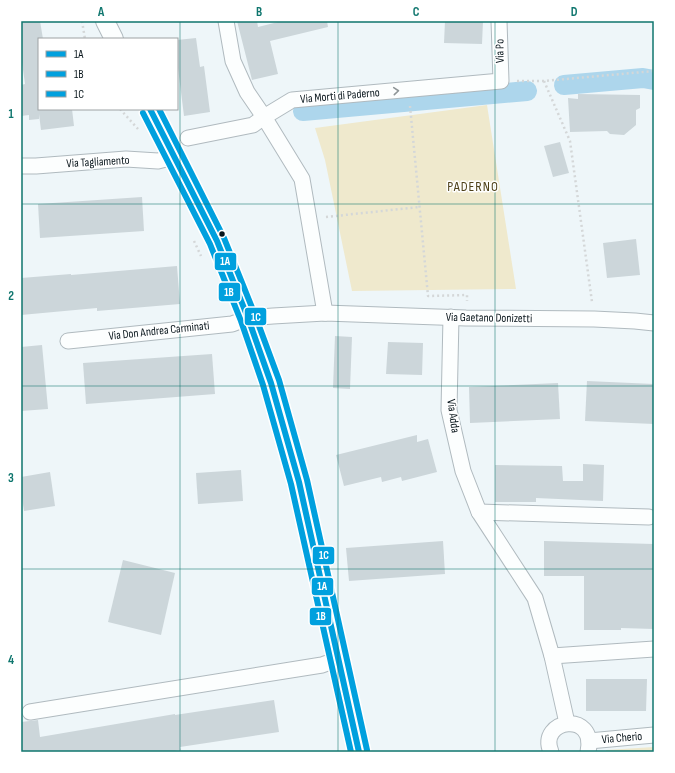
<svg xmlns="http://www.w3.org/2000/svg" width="675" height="773" viewBox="0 0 675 773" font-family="'Sofia Sans Condensed',sans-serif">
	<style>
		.green { fill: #efe9cd }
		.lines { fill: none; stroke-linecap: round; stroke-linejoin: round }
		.canal { stroke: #add6ec; stroke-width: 20 }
		.building { fill: #ccd6da }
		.minor-casing { stroke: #b0babf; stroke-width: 17 }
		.tertiary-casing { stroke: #b0babf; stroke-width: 20 }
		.path { stroke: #d4d7d8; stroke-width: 2.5; stroke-dasharray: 2 3; stroke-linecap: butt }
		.minor { stroke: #fcfefe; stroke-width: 15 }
		.tertiary { stroke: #fcfefe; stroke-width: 18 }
		.bus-1-casing { stroke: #fff; stroke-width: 9 }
		.bus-2-casing { stroke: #fff; stroke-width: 9 }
		.bus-3-casing { stroke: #fff; stroke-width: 9 }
		.bus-1 { stroke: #00a0de; stroke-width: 6 }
		.bus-2 { stroke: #00a0de; stroke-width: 6 }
		.bus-3 { stroke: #00a0de; stroke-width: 6 }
		.oneway { stroke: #8f9698 }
		.grid { fill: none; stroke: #0f766e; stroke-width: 1; stroke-opacity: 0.55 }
		.bus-dot { fill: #09161c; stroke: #fff; stroke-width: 1.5 }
		.labels { text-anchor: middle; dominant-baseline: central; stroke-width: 3; stroke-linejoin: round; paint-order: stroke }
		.street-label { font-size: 12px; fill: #09161c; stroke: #fff }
		.quarter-label { font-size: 14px; letter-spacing: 1px; fill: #4e4119; stroke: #fff }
		.line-badge { stroke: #fff; stroke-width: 1.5 }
		.badge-label { font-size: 11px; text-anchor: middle; font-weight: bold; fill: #fff }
		.neatline { fill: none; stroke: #0f766e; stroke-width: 1.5 }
		.grid-label { font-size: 13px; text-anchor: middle; font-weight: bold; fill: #0f766e }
	</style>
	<rect width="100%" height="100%" fill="#eef6f9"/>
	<g class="green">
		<path d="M487,105L516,289L352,291L325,160L315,128Z"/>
		<path d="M654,747V752H606V750Z"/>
	</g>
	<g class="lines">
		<g class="canal">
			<path d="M564,85L643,78L654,80"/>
			<path d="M303,111L527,91"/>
		</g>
	</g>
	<g class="building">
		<path d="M21,21H40L43,39H39V109H72L74,126L41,130L39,114V119L29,120V115L21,116V85L25,84L21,55Z"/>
		<path d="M237,21H257L258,27L282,21H327L328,27L270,41L278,74L252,80Z"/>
		<path d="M445,21H483L482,44L444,43Z"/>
		<path d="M196,38L200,67L204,66L210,112L184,116L177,60V40Z"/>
		<path d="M578,94L640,95V108L636,110V125L624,135L610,134L607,131L570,132L568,98L578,99Z"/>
		<path d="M560,142L569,173L553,177L544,146Z"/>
		<path d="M142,197L144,231L40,238L38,204Z"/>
		<path d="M636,239L640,275L607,278L603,243Z"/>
		<path d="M177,266L180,304L97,311V308L21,315V278L71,274V275Z"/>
		<path d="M335,336L352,337L350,389L333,388Z"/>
		<path d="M388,342L423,343L422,375L386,374Z"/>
		<path d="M42,345L48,409L21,411V347Z"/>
		<path d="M212,354L215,394L86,404L83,363Z"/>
		<path d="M587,381L654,384V424L585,421Z"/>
		<path d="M558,383L560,419L470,423L469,387Z"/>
		<path d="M417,435V442L428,439L437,472L402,481L401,477L382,482L381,477L344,486L336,455Z"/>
		<path d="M583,464L604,465L603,501L536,498V502H495V465L562,466L563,481H583Z"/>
		<path d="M241,470L243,501L198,504L196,473Z"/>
		<path d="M50,472L55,506L24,511L21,490V477Z"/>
		<path d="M443,541L445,574L349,581L346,548Z"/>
		<path d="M544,541L654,544V629L621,628V630H584V576H544Z"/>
		<path d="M123,560L175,573L161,635L108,622Z"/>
		<path d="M586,679H647L646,711H586Z"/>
		<path d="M274,700L279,732L180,747L181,750L167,752H21V722L38,720L40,737L175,714V715Z"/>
	</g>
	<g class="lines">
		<g class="minor-casing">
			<g id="minor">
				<path d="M226,21L233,61L247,92L264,117L302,179L325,313"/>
				<path d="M188,138L253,125L264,117L292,100L501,81L499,21"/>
				<path d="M21,166H36L126,159L158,161L174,157"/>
				<path d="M451,317L449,410L463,471L479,512L535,598L552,656L567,723"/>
				<path d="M68,341L232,324L248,318L273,316L325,313L466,318L594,319L635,321L654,323"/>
				<path d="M479,512L649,517"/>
				<path d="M552,656L654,649"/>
				<path d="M30,712L322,665L338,659"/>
				<path d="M589,741L654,735"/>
				<path d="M551,752C537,719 597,710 588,752"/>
			</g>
		</g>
		<g class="tertiary-casing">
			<g id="tertiary">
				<path d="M105,21L114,39"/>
				<path d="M150,109L217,241L248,318L271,383L299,482L359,752"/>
			</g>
		</g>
		<g class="path">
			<path d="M82,21L85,39"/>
			<path d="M517,81H544L654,71"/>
			<path d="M544,81L570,141L592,302"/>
			<path d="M410,106L428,296L467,295V301"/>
			<path d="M120,109L138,129"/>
			<path d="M326,217L419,207"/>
			<path d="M194,241L201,256"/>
		</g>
		<use href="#minor" class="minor"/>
		<use href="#tertiary" class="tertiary"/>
		<g class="bus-1-casing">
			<path id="bus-1" d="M150,109L217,241L248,318L271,383L299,482L359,752"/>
		</g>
		<g class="bus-2-casing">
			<path id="bus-2" d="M143,113L210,244L241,321L263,385L291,484L351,752"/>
		</g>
		<g class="bus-3-casing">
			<path id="bus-3" d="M159,109L224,238L255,315L279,380L307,480L367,750"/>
		</g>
		<use href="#bus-1" class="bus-1"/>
		<use href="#bus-2" class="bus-2"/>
		<use href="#bus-3" class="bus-3"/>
	</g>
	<defs><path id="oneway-chevron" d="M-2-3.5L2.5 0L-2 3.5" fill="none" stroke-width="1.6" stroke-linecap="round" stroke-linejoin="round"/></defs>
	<use class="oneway" href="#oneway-chevron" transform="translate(396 91) rotate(-5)"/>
	<path class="grid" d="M180,21V752M338,21V752M495,21V752M21,204H654M21,386H654M21,569H654"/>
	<circle class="bus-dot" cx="222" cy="234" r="3.5"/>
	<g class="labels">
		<g class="street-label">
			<text transform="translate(500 51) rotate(-91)">Via Po</text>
			<text transform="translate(340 96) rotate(-5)">Via Morti di Paderno</text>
			<text transform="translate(98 162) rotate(-3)">Via Tagliamento</text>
			<text transform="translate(489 318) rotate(1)">Via Gaetano Donizetti</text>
			<text transform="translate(159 331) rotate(-6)">Via Don Andrea Carminati</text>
			<text transform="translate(453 416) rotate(82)">Via Adda</text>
			<text transform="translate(622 738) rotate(-5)">Via Cherio</text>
		</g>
		<g class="quarter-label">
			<text x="473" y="186">PADERNO</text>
		</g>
	</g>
	<g class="line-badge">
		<rect x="214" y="252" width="23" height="19" rx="4" fill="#00a0de"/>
		<rect x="218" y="282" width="23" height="20" rx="4" fill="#00a0de"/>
		<rect x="244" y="307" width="23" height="19" rx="4" fill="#00a0de"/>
		<rect x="312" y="546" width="23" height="19" rx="4" fill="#00a0de"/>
		<rect x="311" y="577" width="23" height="19" rx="4" fill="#00a0de"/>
		<rect x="309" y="607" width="23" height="19" rx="4" fill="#00a0de"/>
	</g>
	<g class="badge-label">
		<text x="225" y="265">1A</text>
		<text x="229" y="296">1B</text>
		<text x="256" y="321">1C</text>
		<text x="324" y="559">1C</text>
		<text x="322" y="590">1A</text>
		<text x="321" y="620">1B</text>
	</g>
	<rect width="675" height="773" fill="none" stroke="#ffffff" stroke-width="44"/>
	<rect x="38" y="38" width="140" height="72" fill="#ffffff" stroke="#9da2a4"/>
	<rect x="46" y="51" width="20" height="6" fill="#00a0de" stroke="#9da2a4"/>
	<text x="74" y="58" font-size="12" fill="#09161c">1A</text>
	<rect x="46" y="71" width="20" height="6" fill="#00a0de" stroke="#9da2a4"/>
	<text x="74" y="78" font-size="12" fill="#09161c">1B</text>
	<rect x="46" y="91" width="20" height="6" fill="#00a0de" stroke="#9da2a4"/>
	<text x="74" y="98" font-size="12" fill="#09161c">1C</text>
	<rect x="22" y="22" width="631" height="729" class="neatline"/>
	<g class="grid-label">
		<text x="101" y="16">A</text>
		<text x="259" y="16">B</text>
		<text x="416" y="16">C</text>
		<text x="574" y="16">D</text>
		<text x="11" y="118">1</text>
		<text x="11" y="300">2</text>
		<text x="11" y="482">3</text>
		<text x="11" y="664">4</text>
	</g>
</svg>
